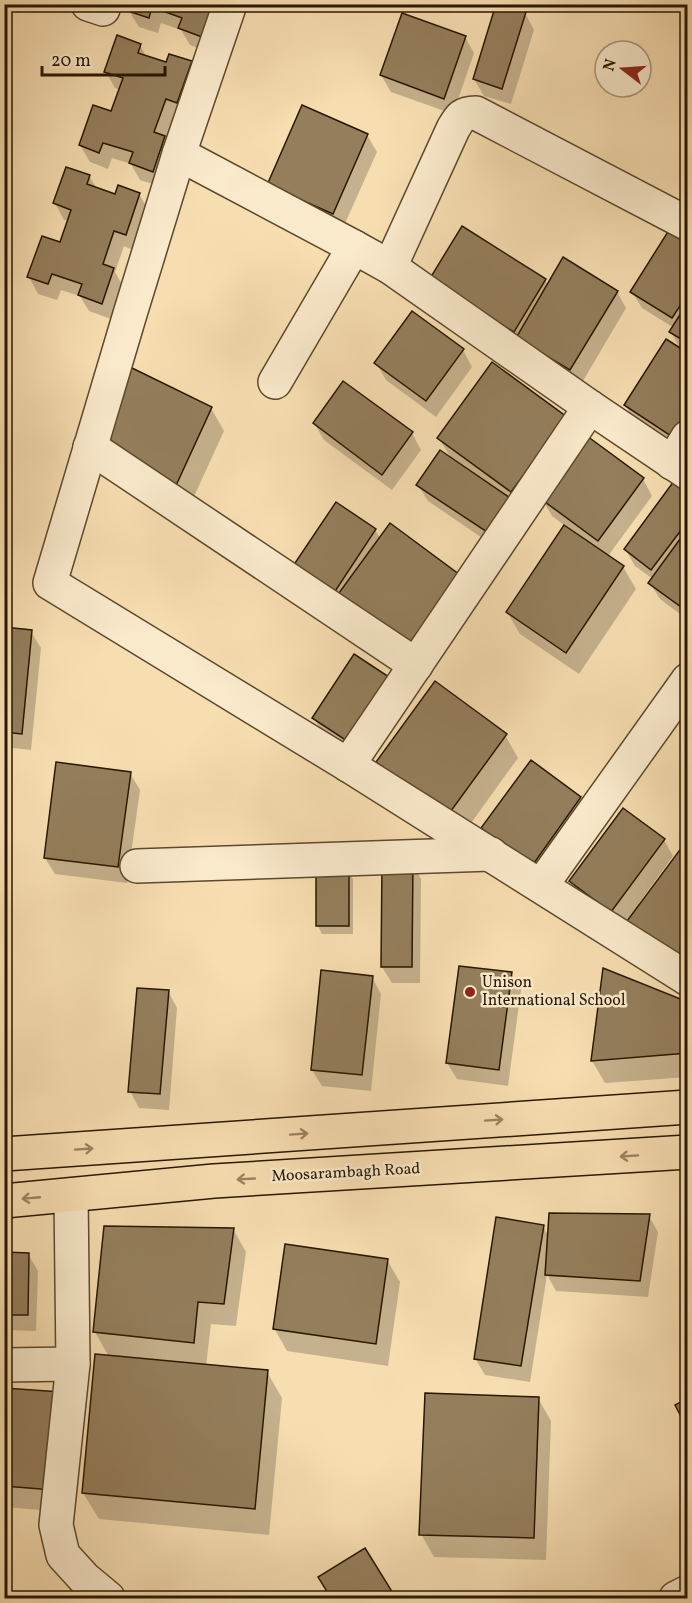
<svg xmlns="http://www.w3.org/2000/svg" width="692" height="1603" viewBox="0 0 692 1603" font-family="Vollkorn,serif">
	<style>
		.shadow { fill: #0003 }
		.building { fill: #947e5c; stroke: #291700; stroke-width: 1.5 }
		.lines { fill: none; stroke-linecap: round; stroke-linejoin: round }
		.minor-casing { stroke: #5c492c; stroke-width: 36 }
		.tertiary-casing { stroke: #5c492c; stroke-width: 36 }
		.primary-casing { stroke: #291700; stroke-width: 36 }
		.minor { stroke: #faeacc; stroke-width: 33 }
		.tertiary { stroke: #faeacc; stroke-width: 33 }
		.primary { stroke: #f7deb1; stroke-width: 33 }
		.oneway { stroke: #9a8461 }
		.poi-dot { fill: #8f2418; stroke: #faeacc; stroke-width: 2 }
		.labels { text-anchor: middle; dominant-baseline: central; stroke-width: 5; stroke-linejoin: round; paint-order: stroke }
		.poi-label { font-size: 16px; fill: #291700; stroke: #faeacc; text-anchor: start }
		.street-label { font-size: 16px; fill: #291700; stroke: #faeacc }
	</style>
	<rect width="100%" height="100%" fill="#f7deb1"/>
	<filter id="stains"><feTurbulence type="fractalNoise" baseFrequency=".00333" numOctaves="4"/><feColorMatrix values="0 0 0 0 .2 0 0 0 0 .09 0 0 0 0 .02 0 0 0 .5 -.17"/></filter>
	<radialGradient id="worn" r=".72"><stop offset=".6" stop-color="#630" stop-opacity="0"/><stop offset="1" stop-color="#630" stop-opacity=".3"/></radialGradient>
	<g class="shadow">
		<path d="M131,4H216L211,53L190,45L181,30L161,23L158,33L139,27L129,11Z"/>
		<path d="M525,13L534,30L511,104L484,96L474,79Z"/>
		<path d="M465,37L474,53L453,114L391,92L381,75Z"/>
		<path d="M140,45L147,58L167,64L191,62L200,79L162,187L140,180L131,164L112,158L108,169L90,162L80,145L112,113L120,90L115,88L106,72Z"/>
		<path d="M367,135L377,152L342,230L278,201Z"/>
		<path d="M89,176L97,189L116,196L139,194L149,211L135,251L124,246L115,272L123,286L111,319L89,311L80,296L61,290L57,300L38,294L29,277L61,244L69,221L64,220L55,203Z"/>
		<path d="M688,228V447L684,454L635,421L625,405L682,352L671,332L674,328L642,308L632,292Z"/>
		<path d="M545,280L548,286L617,292L626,308L580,386L440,296Z"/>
		<path d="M463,350L472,367L436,417L386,380L376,363Z"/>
		<path d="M211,408L224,431L186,514L114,474Z"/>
		<path d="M565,418L497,548L428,501L418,485L452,460L439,438Z"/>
		<path d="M314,423L412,433L421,450L392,490L324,440Z"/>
		<path d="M643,479L652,496L608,556L623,567L636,589L579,674L520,634L507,612L565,526L552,516L542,499Z"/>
		<path d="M688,493V620L660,599L650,583L653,579L635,566L625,549Z"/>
		<path d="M375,530L380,538L459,576L419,670L302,585Z"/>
		<path d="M4,629L31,632L41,648L31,750L4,747Z"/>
		<path d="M388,678L356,756L323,734L314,718Z"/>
		<path d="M505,735L518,758L461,837L390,784L377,762Z"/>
		<path d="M532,762L580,798L590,815L542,881L493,845L483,829Z"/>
		<path d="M130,773L140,790L127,883L55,874L45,858Z"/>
		<path d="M664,840L673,856L639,903L641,905L642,943L628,918L621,928L580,898L571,881Z"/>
		<path d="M412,863L421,879L420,983H392L382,967Z"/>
		<path d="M348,871L353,879V934H322L318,926Z"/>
		<path d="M604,970L688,1004V1077L605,1083L592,1061Z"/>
		<path d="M511,974L521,990L508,1086L457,1079L447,1063Z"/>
		<path d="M372,977L381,994L371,1091L322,1086L312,1070Z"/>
		<path d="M168,991L177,1008L169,1110L139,1108L130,1091Z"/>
		<path d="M649,1216L658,1232L648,1297L556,1291L547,1275L530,1382L485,1375L475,1358L543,1226L549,1237Z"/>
		<path d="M233,1229L246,1252L236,1326L211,1324L206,1366L267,1372L282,1398L269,1535L99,1519L83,1493L109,1357L95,1332Z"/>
		<path d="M4,1254H28L38,1271L36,1331L4,1330Z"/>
		<path d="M387,1260L400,1282L388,1366L287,1351L274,1328Z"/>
		<path d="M4,1389L65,1512L4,1507Z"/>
		<path d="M538,1398L551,1421L546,1560L434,1557L421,1534Z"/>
		<path d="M365,1550L394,1598H332L320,1578Z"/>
	</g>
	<g class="building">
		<path d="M130,4H214L202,37L178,28L182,18L152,7L149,18L128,11Z"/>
		<path d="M496,4H501L526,12L502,89L473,79Z"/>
		<path d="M402,13L466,36L444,99L380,75Z"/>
		<path d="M117,35L141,44L138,53L166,62L169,54L192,61L177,103L166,99L154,132L165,136L153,172L129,163L133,152L103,143L99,153L79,145L93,105L111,111L123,78L104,72Z"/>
		<path d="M302,105L368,134L333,214L267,185Z"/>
		<path d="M66,167L90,175L87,184L115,194L118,185L140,193L126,235L114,231L103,264L114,268L102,304L78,295L82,284L52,274L48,284L27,277L42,236L60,242L71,210L53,203Z"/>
		<path d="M676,219L688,227V294L672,318L630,292Z"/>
		<path d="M462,226L546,279L514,332L429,280Z"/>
		<path d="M563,257L618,291L570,370L516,338Z"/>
		<path d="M688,302V343L669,332Z"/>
		<path d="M412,311L464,349L426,401L374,363Z"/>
		<path d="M666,339L688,353V417L674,438L624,405Z"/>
		<path d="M492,362L567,417L511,492L437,438Z"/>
		<path d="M130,367L212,407L173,492L99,452Z"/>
		<path d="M343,381L413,432L382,475L313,423Z"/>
		<path d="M587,436L644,478L598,541L541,499Z"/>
		<path d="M440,450L510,498L487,532L416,485Z"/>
		<path d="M674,481L688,491V521L651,570L624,549Z"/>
		<path d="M336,502L376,529L332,596L291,569Z"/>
		<path d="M390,523L460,575L406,648L336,597Z"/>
		<path d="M564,525L624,566L566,653L506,612Z"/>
		<path d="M688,528V612L648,583Z"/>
		<path d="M4,627L32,630L22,734L4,732Z"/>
		<path d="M354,654L389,677L347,741L312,718Z"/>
		<path d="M435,681L507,734L448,815L376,762Z"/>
		<path d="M531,760L581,797L532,866L481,828Z"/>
		<path d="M56,762L131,772L118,867L44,858Z"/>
		<path d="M623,808L665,839L611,912L569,881Z"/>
		<path d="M688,839V965L627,921Z"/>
		<path d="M382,861H413L412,967H381Z"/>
		<path d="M349,869V926H316V870Z"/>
		<path d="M459,966L512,972L499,1070L446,1063Z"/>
		<path d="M603,968L688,1002V1053L591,1061Z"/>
		<path d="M321,970L373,976L362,1075L311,1070Z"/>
		<path d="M137,988L169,990L160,1094L128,1092Z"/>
		<path d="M549,1213L650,1214L640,1281L545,1275Z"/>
		<path d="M496,1217L544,1225L521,1366L474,1359Z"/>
		<path d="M104,1226L234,1228L224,1304L198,1302L194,1343L93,1332Z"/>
		<path d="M285,1244L388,1259L376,1344L273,1329Z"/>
		<path d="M4,1252L29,1253L28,1315H4Z"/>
		<path d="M95,1354L268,1370L255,1509L82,1493Z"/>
		<path d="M4,1388L61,1392L53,1490L4,1486Z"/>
		<path d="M425,1393L539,1397L534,1538L419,1535Z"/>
		<path d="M688,1398V1430L675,1405Z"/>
		<path d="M365,1548L396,1598H331L318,1577Z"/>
	</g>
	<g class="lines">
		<g class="minor-casing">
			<g id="minor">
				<path d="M88,4L103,9"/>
				<path d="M230,4L179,154L130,314L50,583L348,765L688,979"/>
				<path d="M179,154L354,247L390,267L590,407L688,473"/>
				<path d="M390,267L453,129C460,117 462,113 476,113L688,224"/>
				<path d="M275,382L354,247"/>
				<path d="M90,447L416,665"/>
				<path d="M672,463L688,437"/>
				<path d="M348,765L590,407"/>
				<path d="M137,866L491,854"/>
				<path d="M541,886L688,680"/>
				<path d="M71,1195L73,1364L56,1525L63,1555L84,1578L108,1598"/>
				<path d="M4,1365L73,1364"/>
			</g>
		</g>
		<g class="tertiary-casing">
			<path id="tertiary" d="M676,1598L688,1592"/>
		</g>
		<g class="primary-casing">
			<g id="primary">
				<path d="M4,1154L688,1107"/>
				<path d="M4,1201L214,1181L688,1152"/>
			</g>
		</g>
		<use href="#minor" class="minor"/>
		<use href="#tertiary" class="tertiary"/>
		<use href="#primary" class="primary"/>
	</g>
	<defs><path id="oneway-shaft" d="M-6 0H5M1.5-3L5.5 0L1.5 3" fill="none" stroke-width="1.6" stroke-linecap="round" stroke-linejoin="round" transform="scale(1.5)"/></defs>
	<g class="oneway">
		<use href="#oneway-shaft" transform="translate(494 1120) rotate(-4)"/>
		<use href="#oneway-shaft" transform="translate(299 1134) rotate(-4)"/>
		<use href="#oneway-shaft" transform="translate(84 1149) rotate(-4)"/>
		<use href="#oneway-shaft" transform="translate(629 1156) rotate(176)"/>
		<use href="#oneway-shaft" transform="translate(246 1179) rotate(177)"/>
		<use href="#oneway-shaft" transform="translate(31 1198) rotate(175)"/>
	</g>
	<circle class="poi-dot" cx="470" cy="992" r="6"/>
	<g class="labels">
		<g class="poi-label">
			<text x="482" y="983">Unison<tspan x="482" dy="18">International School</tspan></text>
		</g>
		<g class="street-label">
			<text transform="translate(346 1173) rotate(-3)">Moosarambagh Road</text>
		</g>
	</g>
	<rect width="692" height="1603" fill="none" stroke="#f7deb1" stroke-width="24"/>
	<rect x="6" y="6" width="680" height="1591" fill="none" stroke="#291700" stroke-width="3"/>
	<rect x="12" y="12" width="668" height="1579" fill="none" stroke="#291700" stroke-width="1.5"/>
	<g transform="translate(623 69) rotate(287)"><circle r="28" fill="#faeacc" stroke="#a6967a" stroke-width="1.5"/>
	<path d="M0-4.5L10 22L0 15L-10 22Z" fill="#8f2418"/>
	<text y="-9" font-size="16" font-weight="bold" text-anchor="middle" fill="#291700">N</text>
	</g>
	<path d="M42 66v9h123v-9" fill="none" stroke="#291700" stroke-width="3"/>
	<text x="51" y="66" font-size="18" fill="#291700" stroke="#faeacc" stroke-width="4.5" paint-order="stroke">20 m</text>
	<rect width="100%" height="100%" filter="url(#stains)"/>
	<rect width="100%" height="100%" fill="url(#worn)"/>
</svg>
